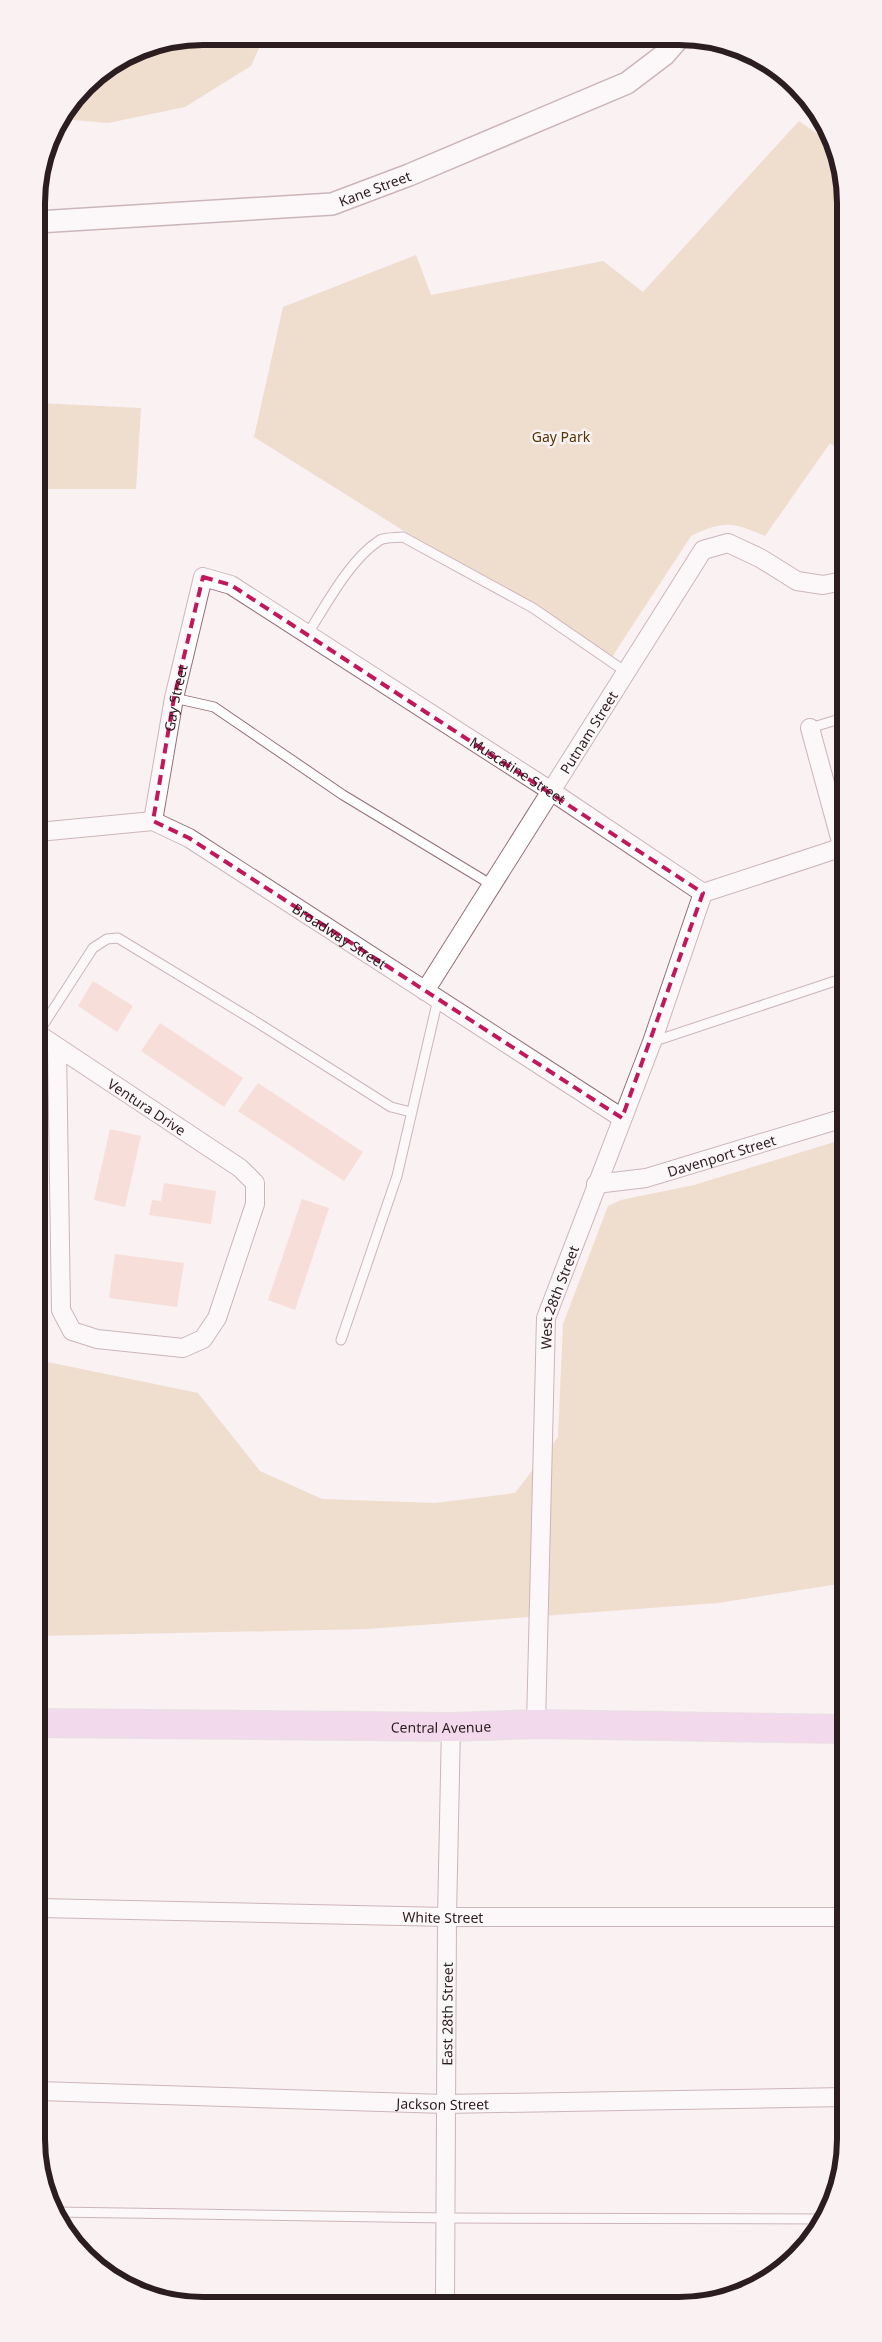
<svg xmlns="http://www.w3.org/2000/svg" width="882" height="2342" viewBox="0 0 882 2342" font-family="'Noto Sans',sans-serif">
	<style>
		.green { fill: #e3c5a0 }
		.building { fill: #f7c7b8 }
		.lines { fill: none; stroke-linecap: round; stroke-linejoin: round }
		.service-casing { stroke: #946e77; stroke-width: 11 }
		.minor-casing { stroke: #946e77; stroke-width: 20 }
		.tertiary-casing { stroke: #946e77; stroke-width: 24 }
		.primary-casing { stroke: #d1cdce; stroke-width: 30 }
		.service { stroke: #fff; stroke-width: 9 }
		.minor { stroke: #fff; stroke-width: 18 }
		.tertiary { stroke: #fff; stroke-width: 21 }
		.primary { stroke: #e8bce4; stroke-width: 28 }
		.marked { fill: none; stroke: #c2185b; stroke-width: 4; stroke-dasharray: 10 6; stroke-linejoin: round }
		.labels { text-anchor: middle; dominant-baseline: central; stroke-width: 5; stroke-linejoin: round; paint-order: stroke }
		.street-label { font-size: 14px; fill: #2c1d20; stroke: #faf1f3 }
		.park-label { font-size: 14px; fill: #543400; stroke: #faf1f3 }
		.rim { fill: none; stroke: #2c1d20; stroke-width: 6 }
	</style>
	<rect width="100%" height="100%" fill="#faf1f3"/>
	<g class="green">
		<path d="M203,36L264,37L251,66L185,107L108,123L62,119L93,78L140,49Z"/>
		<path d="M799,121L819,135L839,169L843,186V453L830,443L765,536C732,522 724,520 691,536L610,660L254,437L283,307L416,255L431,295L603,261L643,292Z"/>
		<path d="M37,403L141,408L136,489H37Z"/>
		<path d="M844,1139L845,1583L718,1603L367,1629L39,1636L38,1360L198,1393L260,1471L322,1499L435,1503L515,1493L558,1437L563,1324L608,1206L621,1200L694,1185Z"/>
	</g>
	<g class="building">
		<path d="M93,981L133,1006L117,1032L78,1006Z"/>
		<path d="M160,1023L243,1078L224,1107L141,1051Z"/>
		<path d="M258,1083L363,1152L344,1181L238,1111Z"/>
		<path d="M110,1129L141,1136L125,1207L94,1200Z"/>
		<path d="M164,1183L216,1191L211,1224L149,1215L152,1200L161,1201Z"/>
		<path d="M302,1199L329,1208L295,1310L268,1300Z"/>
		<path d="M115,1254L184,1263L177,1307L109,1298Z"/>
	</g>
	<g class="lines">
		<g class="service-casing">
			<g id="service">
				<path d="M307,635C326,605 350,559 380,540C386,537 396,538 403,537L533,608L626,672"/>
				<path d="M174,698L214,707L343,795L492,885"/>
				<path d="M810,728L843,718"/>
				<path d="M38,1033L93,948L107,939L118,938L258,1023L391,1107L411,1112"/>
				<path d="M652,1042L844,978"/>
				<path d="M341,1340L397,1176L438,999"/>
				<path d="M55,2212L446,2218L823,2219"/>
			</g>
		</g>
		<g class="minor-casing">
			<g id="minor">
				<path d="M810,728L843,849"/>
				<path id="s1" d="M153,821L174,698L203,577L231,585L551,791L703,893L843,847"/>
				<path id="s2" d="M38,832L153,821L189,838L622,1118"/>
				<path id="s3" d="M425,991L703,550L728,543L760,558L797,581L823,585L843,581"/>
				<path id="s4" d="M38,1034L240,1168L255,1183V1204L217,1318L203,1339L183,1348L97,1339L72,1331L61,1310L57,1048"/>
				<path id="s5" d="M596,1184L646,1178L844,1118"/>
				<path id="s6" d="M536,1724L546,1318L652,1042L703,893"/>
				<path id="s7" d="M39,1908L447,1917H845"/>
				<path id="s8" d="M39,2091L445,2104L845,2097"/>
				<path id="s9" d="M445,2303L447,1917L451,1727"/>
			</g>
		</g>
		<g class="tertiary-casing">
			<g id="tertiary">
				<path id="s10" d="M37,222L332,204L409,175L627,83L664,55L678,39"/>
			</g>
		</g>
		<g class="primary-casing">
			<g id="primary">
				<path id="s11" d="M39,1723L451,1727L536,1724L845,1729"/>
			</g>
		</g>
		<use href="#service" class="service"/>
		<use href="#minor" class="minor"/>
		<use href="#tertiary" class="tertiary"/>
		<use href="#primary" class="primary"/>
	</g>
	<path d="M0 0H882V2342H0ZM203,577L231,585L703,893L622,1118L189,838L153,821L174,698Z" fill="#faf1f3" fill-opacity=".55" fill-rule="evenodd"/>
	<path class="marked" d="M203,577L231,585L703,893L622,1118L189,838L153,821L174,698Z"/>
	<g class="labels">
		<g class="street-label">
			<text stroke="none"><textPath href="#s10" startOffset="341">Kane Street</textPath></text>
			<text stroke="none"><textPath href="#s1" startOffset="125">Gay Street</textPath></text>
			<text stroke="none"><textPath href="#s3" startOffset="306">Putnam Street</textPath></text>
			<text stroke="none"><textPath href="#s1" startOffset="620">Muscatine Street</textPath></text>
			<text stroke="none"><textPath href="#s2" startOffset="335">Broadway Street</textPath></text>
			<text stroke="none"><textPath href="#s4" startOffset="131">Ventura Drive</textPath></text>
			<text stroke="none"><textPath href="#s5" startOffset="129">Davenport Street</textPath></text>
			<text stroke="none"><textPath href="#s6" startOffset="429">West 28th Street</textPath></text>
			<text stroke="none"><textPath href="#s11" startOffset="402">Central Avenue</textPath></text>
			<text stroke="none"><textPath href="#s7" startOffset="404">White Street</textPath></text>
			<text stroke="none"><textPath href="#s9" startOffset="289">East 28th Street</textPath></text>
			<text stroke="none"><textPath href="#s8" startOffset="404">Jackson Street</textPath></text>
		</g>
		<g class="park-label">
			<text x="561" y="436">Gay Park</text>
		</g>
	</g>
	<path d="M0 0H882V2342H0ZM203 45H679A158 158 0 0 1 837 203V2139A158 158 0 0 1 679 2297H203A158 158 0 0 1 45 2139V203A158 158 0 0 1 203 45Z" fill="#faf1f3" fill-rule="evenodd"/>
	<path class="rim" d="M203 45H679A158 158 0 0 1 837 203V2139A158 158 0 0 1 679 2297H203A158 158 0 0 1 45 2139V203A158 158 0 0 1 203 45Z"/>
</svg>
